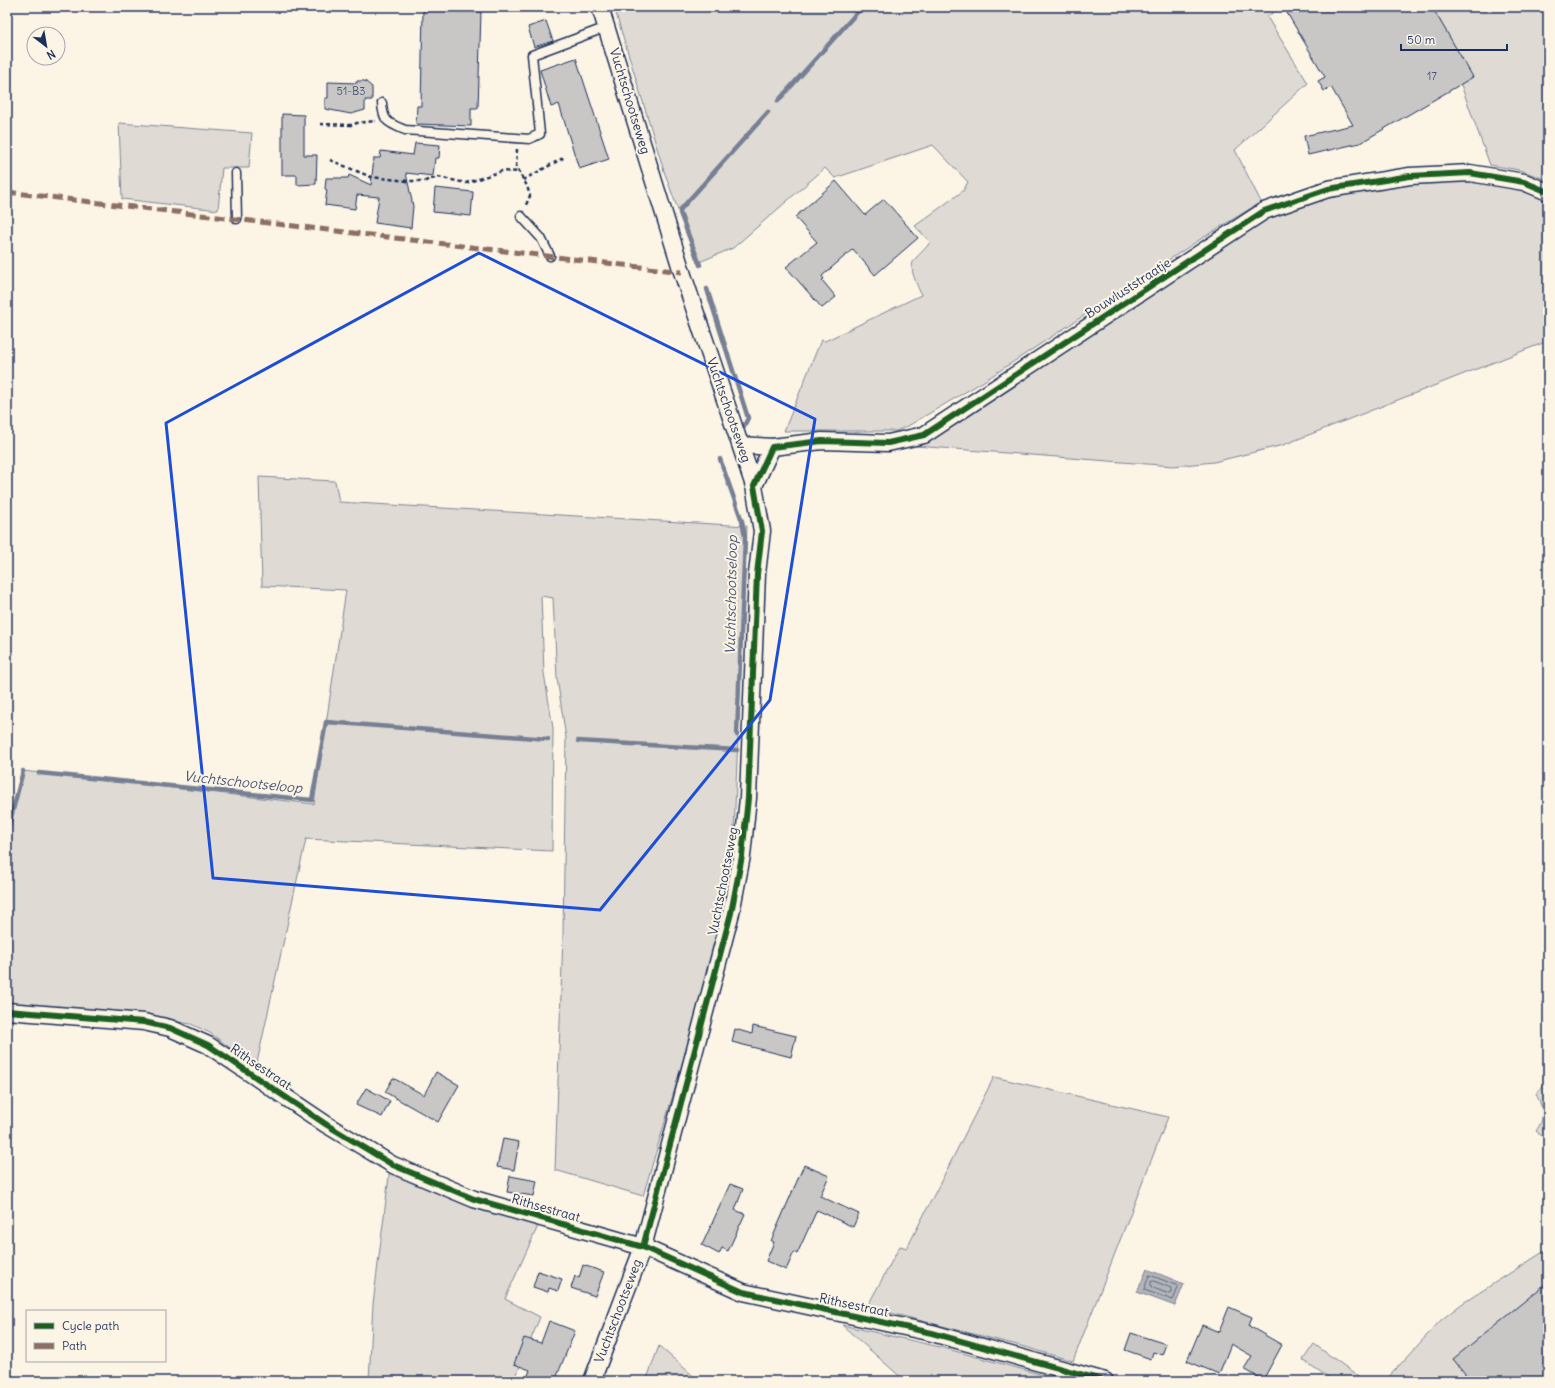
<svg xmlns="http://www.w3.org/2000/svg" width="1555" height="1388" viewBox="0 0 1555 1388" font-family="Delius,sans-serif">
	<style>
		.green { fill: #dfdbd4; stroke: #7d8599 }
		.water { fill: #b2b4b8; stroke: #767f94 }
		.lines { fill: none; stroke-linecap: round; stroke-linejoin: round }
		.shore { stroke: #576482; stroke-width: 1 }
		.stream { stroke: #767f94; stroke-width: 4.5 }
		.building { fill: #c8c7c6; stroke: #1b2f5e }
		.lane-casing { stroke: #1b2f5e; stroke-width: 11 }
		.street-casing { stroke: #1b2f5e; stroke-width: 19 }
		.path { stroke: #1b2f5e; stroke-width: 2.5; stroke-dasharray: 4 3; stroke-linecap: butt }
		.lane { stroke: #fcf5e5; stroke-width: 8 }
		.street { stroke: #fcf5e5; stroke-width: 16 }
		.quiet { stroke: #8d6e63; stroke-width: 5; stroke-dasharray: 10 5; stroke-linecap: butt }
		.cycleway-casing { stroke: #fcf5e5; stroke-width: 8 }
		.cycleway { stroke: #1b5e20; stroke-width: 6 }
		.marked { fill: none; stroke: #1d4ed8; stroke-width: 3; stroke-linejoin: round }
		.labels { text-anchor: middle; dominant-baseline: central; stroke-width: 4; stroke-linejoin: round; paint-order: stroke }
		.number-label { font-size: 11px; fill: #465578 }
		.street-label { font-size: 13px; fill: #1b2f5e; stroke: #fcf5e5 }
		.water-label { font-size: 14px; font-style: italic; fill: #485779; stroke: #fcf5e5 }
	</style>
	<rect width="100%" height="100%" fill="#fcf5e5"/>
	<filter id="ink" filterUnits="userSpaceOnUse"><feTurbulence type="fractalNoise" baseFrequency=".025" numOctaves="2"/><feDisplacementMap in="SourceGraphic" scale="8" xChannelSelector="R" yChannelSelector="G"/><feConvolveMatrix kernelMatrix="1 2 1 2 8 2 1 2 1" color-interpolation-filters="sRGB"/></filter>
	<g filter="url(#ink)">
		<g class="green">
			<path d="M614,7H1280L1267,17L1308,83L1235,150L1261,202L1199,240L984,381L908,426L896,431H784L821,340L825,341L921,295C918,285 907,268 915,259C920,253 926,249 930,242L915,226L963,191L968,182L933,145L835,178L825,168L733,248L697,263L664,171Z"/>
			<path d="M1376,7H1548V180L1519,170L1490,165L1452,60Z"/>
			<path d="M119,123L252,133L249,168H222L218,210L122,199Z"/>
			<path d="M1431,179C1474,180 1508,184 1548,200V341L1283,445L1214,462L1173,466L916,446L1265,217L1328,196Z"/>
			<path d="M259,477L335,481L339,502L747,526L733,854C713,970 676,1083 643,1196L555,1170L563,934L566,738L557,678L553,598L541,596L544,673L553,728L552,851L306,839L256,1067L210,1033L191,1024L157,1019L7,1005V836L23,771L314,804L346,590L262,586Z"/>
			<path d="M994,1077L1168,1117L1073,1361L1025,1347L867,1307L900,1246L907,1248Z"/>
			<path d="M1548,1080V1141L1536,1131C1546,1117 1543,1108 1536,1094Z"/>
			<path d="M390,1168L474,1205L538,1226L505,1299L540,1317L514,1381H369L373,1304Z"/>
			<path d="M1548,1249V1381H1385L1441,1320L1463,1303Z"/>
			<path d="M842,1325L940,1347L1065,1381H905Z"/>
			<path d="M1314,1344L1365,1381H1334L1303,1360Z"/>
			<path d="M659,1346L699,1381H646Z"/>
		</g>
		<path class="water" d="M1147,1269L1184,1284L1175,1306L1137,1292Z"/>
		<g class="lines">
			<g class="shore">
				<path d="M1150,1275L1178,1286V1288L1173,1300L1144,1290Z"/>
				<path d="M1154,1281L1171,1288V1293L1169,1294L1151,1287V1282Z"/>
			</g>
			<g class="stream">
				<path d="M778,101L862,7"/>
				<path d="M700,265L680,213V210L768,112"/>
				<path d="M707,289L748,418L743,428"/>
				<path d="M720,459L742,521L745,537L737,735"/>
				<path d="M578,741L737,750"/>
				<path d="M39,773L312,800L326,722L548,739"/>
				<path d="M7,833L23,771"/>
			</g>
		</g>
		<g class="building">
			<path d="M1298,7H1432L1473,77L1360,143L1308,155L1304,136L1353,125L1331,87L1324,91L1318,81L1325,77L1287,13Z"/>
			<path d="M423,10L481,12L478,108H471V126L416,124L417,106H421Z"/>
			<path d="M546,21L553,41L534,47L528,27Z"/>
			<path d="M576,58L609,159L579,169L559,104L551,107L540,70Z"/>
			<path d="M357,81H365L372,87V100H365V110L351,114L325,109V98H328V82L357,83Z"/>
			<path d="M282,114L304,115V155H317L316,184L297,185V175H282Z"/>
			<path d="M415,143L440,145L439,158H435L433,176L406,173L413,206L411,228L375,223L379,197L357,195L355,209L325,205L327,190L325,189L326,178H348L349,175L371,185L374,158H380L381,151L413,155Z"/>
			<path d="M836,181L865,215L884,199L918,238L875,275L853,249L822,276L824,279L822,280L836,297L822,308L786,267L817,242L795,217Z"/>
			<path d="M435,188L473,192L471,216L433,212Z"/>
			<path d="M753,1026L796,1036L791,1057L732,1042L735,1029L752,1034Z"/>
			<path d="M436,1072L459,1085L438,1122L385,1092L393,1078L424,1095Z"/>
			<path d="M366,1088L390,1101L382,1117L356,1105Z"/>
			<path d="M503,1139L519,1142L514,1170L497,1167Z"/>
			<path d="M804,1165L829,1176L820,1196L859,1214L853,1227L817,1210L797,1254L794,1252L786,1270L766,1261L774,1242L771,1241Z"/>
			<path d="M510,1176L537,1181L534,1196L507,1192Z"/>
			<path d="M730,1184L743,1189L735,1210L745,1214L728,1251L722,1248L719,1254L702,1245Z"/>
			<path d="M583,1265L604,1272L595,1296L571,1288L575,1276L579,1278Z"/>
			<path d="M538,1271L562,1279L558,1291L549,1288L548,1292L533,1287Z"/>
			<path d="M1548,1282V1381H1471L1453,1359Z"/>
			<path d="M1229,1307L1252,1317L1249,1326L1282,1345L1263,1380L1244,1369L1252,1356L1231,1344L1219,1374L1187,1361L1202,1325L1219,1332Z"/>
			<path d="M549,1321L575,1331L555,1381H526L530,1370L514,1364L524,1338L541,1343Z"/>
			<path d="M1131,1333L1166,1344L1162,1355L1153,1352L1151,1359L1125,1350Z"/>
		</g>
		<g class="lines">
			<g class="lane-casing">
				<g id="lane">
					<path d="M382,103C383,122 388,123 405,130L529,139L540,134L532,55L607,27"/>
					<path d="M236,173L237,219"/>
					<path d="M521,216L541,238L550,256"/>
				</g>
			</g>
			<g class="street-casing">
				<g id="street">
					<path d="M741,445L772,447L822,441L888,443L924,435L1264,211L1328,189L1410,176L1470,173L1524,182L1548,192"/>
					<path d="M754,486L772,447"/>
					<path d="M7,1011L144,1022L170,1028L208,1045L327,1125L393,1165L474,1199L643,1247L743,1292L932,1333L1105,1381"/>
					<path d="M592,1381L643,1247L731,913L742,856L748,798L757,574L762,531L754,486L682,272L600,7"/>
				</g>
			</g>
			<g class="path">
				<path d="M320,124L351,125L357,123L376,121"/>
				<path d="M517,149L516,167L527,186L530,196L525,207"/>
				<path d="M330,160L371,177L408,181H425L438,177L466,183L502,171L519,172"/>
				<path d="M523,180L565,157"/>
			</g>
			<use href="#lane" class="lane"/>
			<use href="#street" class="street"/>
			<path class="quiet" d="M7,192L682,272"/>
			<g class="cycleway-casing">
				<g id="cycleway">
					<path d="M7,1011L144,1022L170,1028L208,1045L327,1125L393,1165L474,1199L643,1247L743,1292L932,1333L1105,1381"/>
					<path d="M643,1247L731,913L742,856L748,798L757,574L762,531L754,486L772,447L822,441L888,443L924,435L1264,211L1328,189L1410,176L1470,173L1524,182L1548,192"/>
				</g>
			</g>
			<use href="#cycleway" class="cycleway"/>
		</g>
	</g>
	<path class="marked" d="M479,253L815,419L770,700L600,910L213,878L166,423Z"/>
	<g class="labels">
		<g class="number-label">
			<text x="1432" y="76">17</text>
			<text x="351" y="91">51-B3</text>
		</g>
		<g class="street-label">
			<text transform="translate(630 101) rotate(73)">Vuchtschootseweg</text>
			<text transform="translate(1128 288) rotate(-33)">Bouwluststraatje</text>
			<text transform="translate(729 410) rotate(71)">Vuchtschootseweg</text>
			<text transform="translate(723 881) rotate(-79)">Vuchtschootseweg</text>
			<text transform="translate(261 1067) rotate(34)">Rithsestraat</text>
			<text transform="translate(546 1208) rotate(16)">Rithsestraat</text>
			<text transform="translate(854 1305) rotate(12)">Rithsestraat</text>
			<text transform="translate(618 1311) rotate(-69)">Vuchtschootseweg</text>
		</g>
		<g class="water-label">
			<text transform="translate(731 595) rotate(-89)">Vuchtschootseloop</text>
			<text transform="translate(243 782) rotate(6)">Vuchtschootseloop</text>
		</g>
	</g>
	<rect width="1555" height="1388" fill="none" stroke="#fcf5e5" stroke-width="24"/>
	<rect x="12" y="12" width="1531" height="1364" fill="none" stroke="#1b2f5e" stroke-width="1.5" filter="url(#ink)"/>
	<rect x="26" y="1310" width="140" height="52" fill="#fcf5e5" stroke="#a2a6af"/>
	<rect x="34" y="1323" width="20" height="6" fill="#1b5e20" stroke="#a2a6af"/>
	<text x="62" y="1330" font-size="12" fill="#1b2f5e">Cycle path</text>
	<rect x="34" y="1343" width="20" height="6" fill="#8d6e63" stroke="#a2a6af"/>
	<text x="62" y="1350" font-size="12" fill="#1b2f5e">Path</text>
	<g transform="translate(46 46) rotate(149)"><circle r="19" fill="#fcf5e5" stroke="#a2a6af"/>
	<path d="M0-3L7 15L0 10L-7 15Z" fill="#1b2f5e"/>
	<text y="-6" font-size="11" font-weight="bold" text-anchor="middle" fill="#1b2f5e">N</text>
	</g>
	<path d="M1401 44v6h106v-6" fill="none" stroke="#1b2f5e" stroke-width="2"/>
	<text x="1407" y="44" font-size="12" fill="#1b2f5e" stroke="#fcf5e5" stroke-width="3" paint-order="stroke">50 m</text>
</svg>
